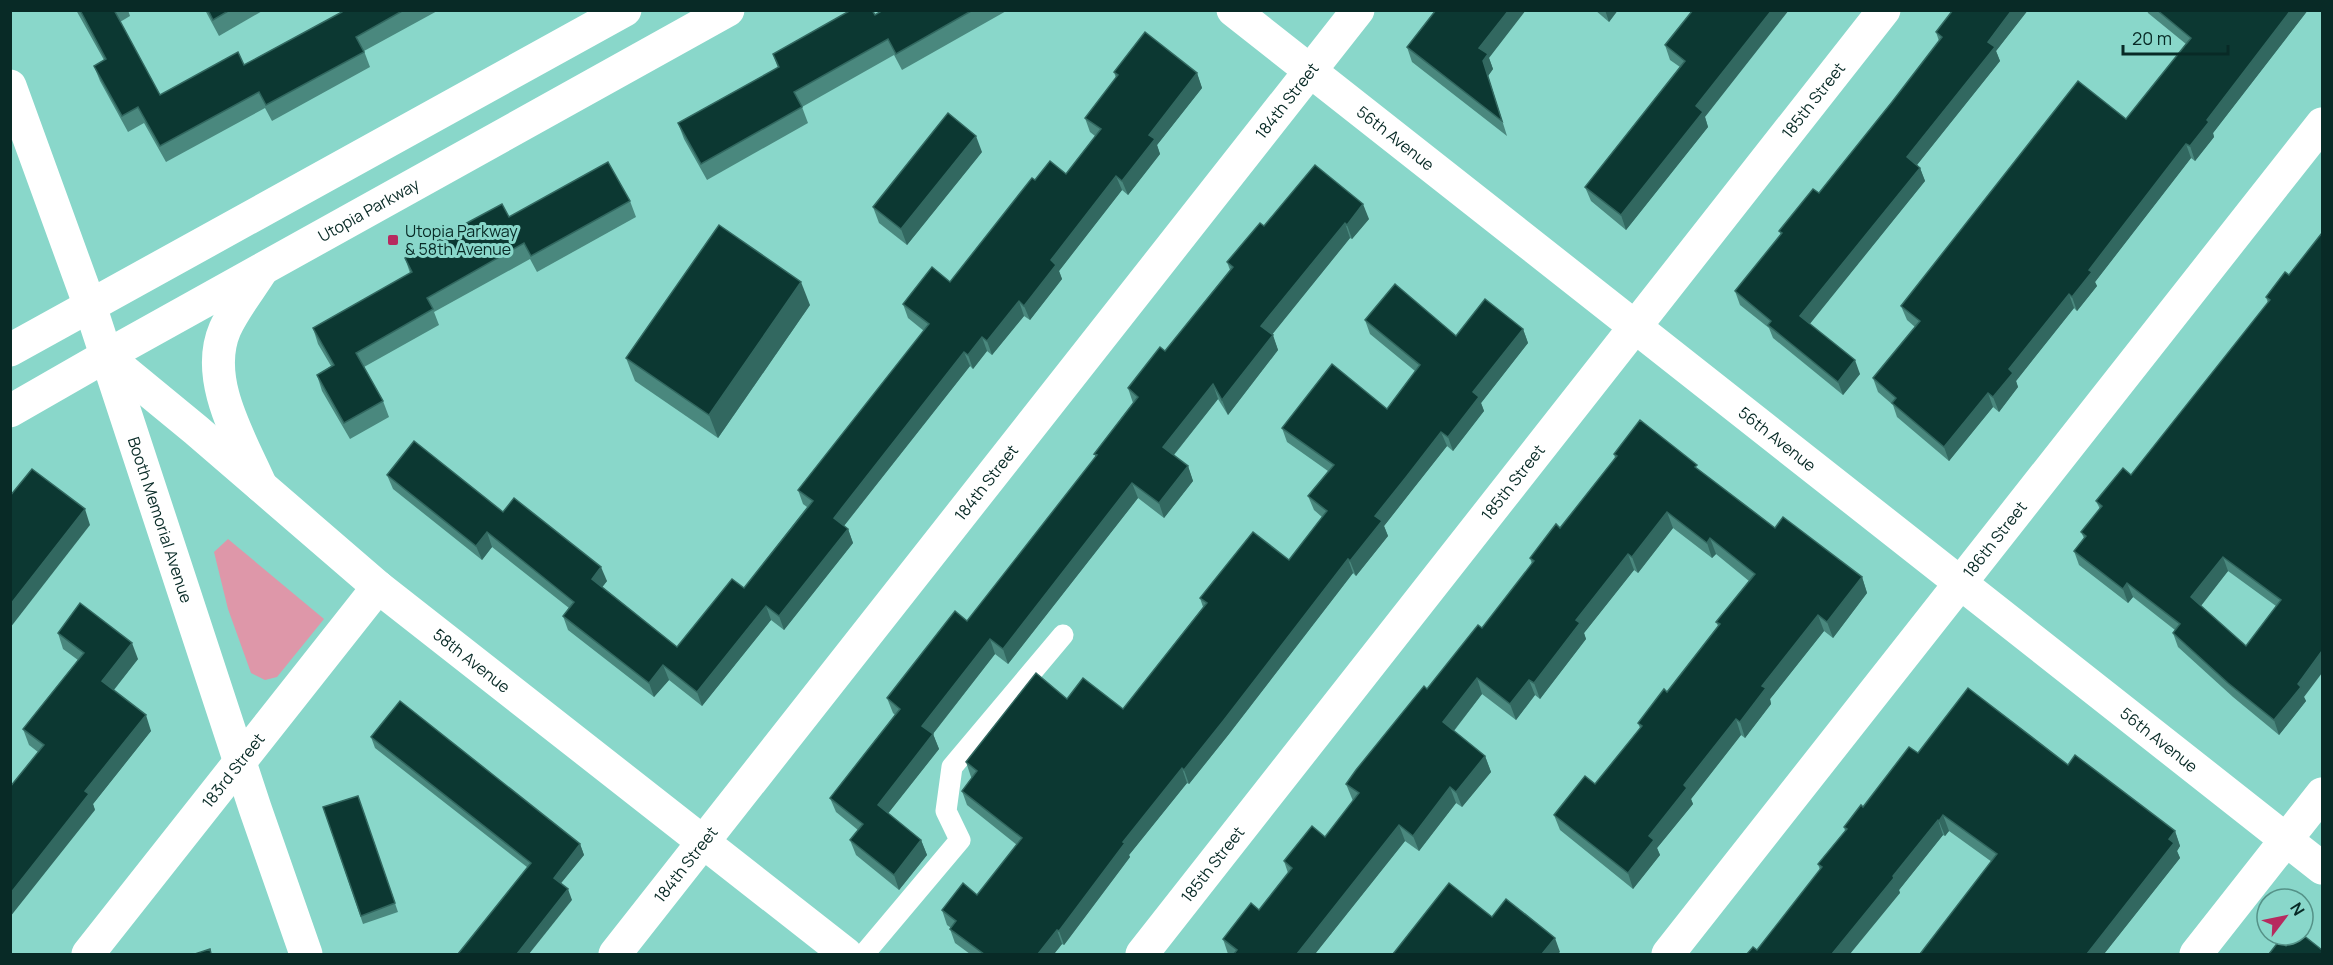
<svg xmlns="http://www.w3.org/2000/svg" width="2333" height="965" viewBox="0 0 2333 965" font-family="Manrope,sans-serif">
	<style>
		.green { fill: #de97a9 }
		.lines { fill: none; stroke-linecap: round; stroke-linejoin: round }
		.lane { stroke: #fff; stroke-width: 21 }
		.street { stroke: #fff; stroke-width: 33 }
		.secondary { stroke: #fff; stroke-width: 33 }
		.wall { fill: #4a887e; fill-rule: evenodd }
		.shaded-wall { fill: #326860 }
		.building { fill: #0c3832; stroke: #326860; stroke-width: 1.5; fill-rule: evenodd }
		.poi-dot { fill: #b72a5f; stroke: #89d7ca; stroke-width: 2 }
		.labels { text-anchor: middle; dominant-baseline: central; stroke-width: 6; stroke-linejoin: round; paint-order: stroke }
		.street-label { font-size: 16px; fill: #082a26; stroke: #89d7ca }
		.poi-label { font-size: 16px; fill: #082a26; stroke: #89d7ca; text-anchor: start }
	</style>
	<rect width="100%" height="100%" fill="#89d7ca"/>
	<path class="green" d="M228,539L324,619L277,677L265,680L251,673L228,609L214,552Z"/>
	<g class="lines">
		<path class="lane" d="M864,954L960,840L946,811L952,767L1063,635"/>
		<g class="street">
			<path id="s1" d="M1233,10L2322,868"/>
			<path id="s2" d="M90,306L255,808L306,954"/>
			<path id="s3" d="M106,356L196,430L378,587L846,954"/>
			<path id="s4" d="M88,954L378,587"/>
			<path id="s5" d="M615,954L1358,10"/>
			<path id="s6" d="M1142,954L1884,10"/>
			<path id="s7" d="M1668,954L2322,124"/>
			<path d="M2196,954L2322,794"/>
		</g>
		<g class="secondary">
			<path d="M10,86L90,306"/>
			<path d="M10,350L625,10"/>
			<path id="s8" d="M10,411L106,356L728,10"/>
			<path d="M261,486C241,440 203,380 225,329C234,309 250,289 262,270"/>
		</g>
	</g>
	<g class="wall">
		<path d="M76,10H128L130,16L120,22L160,95L244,65L340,13L339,10H439L364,51L370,67L272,121L265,108L166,162L144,123L128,132L100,81L94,66L104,60Z"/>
		<path d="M205,10H264L219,36Z"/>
		<path d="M883,10H1008L902,70L894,55L802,107L808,123L707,180L684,139L678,123L778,68L773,54L875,15Z"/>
		<path d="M1595,10H1618L1609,22Z"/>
		<path d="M1693,10L1705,117L1708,127L1626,230L1591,201L1585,187L1680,67L1670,60L1665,45Z"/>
		<path d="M1953,10H2028L1996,51L2000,61L1917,165L1920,168L1925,181L1809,324L1860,374L1843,395L1773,338L1769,328L1740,305L1735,291L1781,235L1779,231L1819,193L1892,102L1939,41L1936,32Z"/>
		<path d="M2147,10H2308L2213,133L2214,137L2195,161L2191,158L2095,282L2097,286L2077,311L2074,308L2016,381L2018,387L1999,412L1993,407L1949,461L1897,417L1893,405L1878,392L1873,378L1915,327L1907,320L1901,306L2126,119L2186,44L2148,13Z"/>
		<path d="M1407,47L1489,58L1493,69L1488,76L1507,136L1412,62Z"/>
		<path d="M1114,72L1197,73L1202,88L1157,145L1160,154L1128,195L1122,190L1059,271L1062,279L1030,320L1024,316L992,355L987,351L973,369L970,366L844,526L848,529L853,543L784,630L771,620L702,706L669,680L654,697L568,630L563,616L569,608L492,547L482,560L393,489L387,475L503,512L607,581L602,587L677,647L744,588L807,507L803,504L798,490L924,331L908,318L903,304L950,282L1035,180L1066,174L1095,136L1090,132L1085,118L1116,78Z"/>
		<path d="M982,152L907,245L879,223L873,207Z"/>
		<path d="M630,201L636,217L537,272L530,259L434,312L439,325L364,367L383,401L389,417L350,439L322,391L317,375L331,366L318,344L313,328L410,273L405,258L509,217Z"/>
		<path d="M1369,219L1352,239L1350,238L1272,334L1278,350L1228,415L1218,399L1174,455L1188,466L1193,481L1164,518L1138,498L1008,664L995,654L933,734L939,749L888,813L921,840L927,855L899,890L856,855L850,840L858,830L836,812L830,798L895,715L893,713L887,698L967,621L1096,457L1094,454L1133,403L1128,388L1165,351L1230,270L1227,262L1264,226Z"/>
		<path d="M2285,272L2304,697L2306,701L2279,735L2233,697L2178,647L2173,633L2175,630L2133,597L2128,603L2079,565L2074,551L2084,538L2081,532L2100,509L2096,501L2131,475L2268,303L2266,297ZM2228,571L2276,606L2246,646L2201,606Z"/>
		<path d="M810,305L718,438L635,381L626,358Z"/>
		<path d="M1365,320L1456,336L1523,329L1528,343L1481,403L1484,411L1453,451L1447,446L1412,490L1384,526L1388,536L1356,576L1353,573L1229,734L1189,784L1187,783L1129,855L1130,857L1064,945L1062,944L1054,954H970L955,943L950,929L951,928L947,925L942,910L977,895L1017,845L967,805L962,791L972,778L971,777L966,762L1067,699L1123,709L1203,607L1200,598L1289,560L1322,517L1314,510L1308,496L1328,471L1287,442L1282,428L1387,409L1415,371L1370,334Z"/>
		<path d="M1614,454L1699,470L1775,528L1862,577L1867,593L1833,638L1824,631L1770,699L1771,704L1745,738L1741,735L1691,799L1693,804L1657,848L1660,855L1633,889L1560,830L1554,815L1595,784L1640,728L1638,723L1667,692L1718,626L1716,622L1749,581L1716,554L1712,558L1673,528L1638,573L1634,570L1584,633L1586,639L1540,699L1535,695L1516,720L1482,694L1454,731L1485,756L1491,772L1462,807L1456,803L1419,851L1405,841L1315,954H1228L1223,939L1259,910L1288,873L1284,861L1325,837L1353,801L1346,784L1427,689L1482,628L1532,564L1530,558L1560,528L1615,458Z"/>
		<path d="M58,633L138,659L114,690L151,731L93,804L95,810L38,752L29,745L23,729L78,660L63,649Z"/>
		<path d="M371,737L580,844L584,855L561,883L572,900L527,867L375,748Z"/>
		<path d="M1918,753L2068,765L2175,831L2180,846L2177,851L2180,858L2104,954H1920L1992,862L1949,831L1945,836L1943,835L1899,890L1900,893L1757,950L1820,870L1818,864L1845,831L1844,827Z"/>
		<path d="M358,796L398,912L363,924L323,807Z"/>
	</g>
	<g class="shaded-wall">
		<path d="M1509,10H1526L1489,58L1493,69L1488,76L1507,136L1483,61L1479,48Z"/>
		<path d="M1605,10H1618L1609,22Z"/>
		<path d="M1772,10H1789L1705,117L1708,127L1626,230L1621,215L1696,106Z"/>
		<path d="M2012,10H2028L1996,51L2000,61L1912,171L1907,157L1988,42Z"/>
		<path d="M2291,10H2308L2213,133L2214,137L2195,161L2190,146L2207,120Z"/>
		<path d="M1197,73L1202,88L1157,145L1160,154L1128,195L1122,181L1149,135Z"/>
		<path d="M976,136L982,152L907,245L901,229Z"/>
		<path d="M2186,144L2191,158L2095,282L2097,286L2077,311L2072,297L2089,270Z"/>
		<path d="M1920,168L1925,181L1805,330L1800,316Z"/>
		<path d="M1116,176L1122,190L1059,271L1062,279L1030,320L1024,306L1051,260Z"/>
		<path d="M1363,204L1369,219L1352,239L1347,225Z"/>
		<path d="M1345,223L1350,238L1267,341L1261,326Z"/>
		<path d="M801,282L810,305L718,438L709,415Z"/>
		<path d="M2069,294L2074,308L2016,381L2018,387L1999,412L1993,397L2009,369Z"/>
		<path d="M1019,301L1024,316L992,355L987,341Z"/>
		<path d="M1523,329L1528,343L1481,403L1484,411L1453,451L1448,437L1473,392Z"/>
		<path d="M1273,335L1278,350L1228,415L1222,400Z"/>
		<path d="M982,337L987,351L973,369L968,355Z"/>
		<path d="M964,352L970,366L839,532L834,518Z"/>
		<path d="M1855,360L1860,374L1843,395L1838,382Z"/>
		<path d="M1213,384L1218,399L1168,462L1163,447Z"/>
		<path d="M1988,393L1993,407L1949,461L1944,447Z"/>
		<path d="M1441,432L1447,446L1384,526L1388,536L1356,576L1350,561L1375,516Z"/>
		<path d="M1188,466L1193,481L1164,518L1159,503Z"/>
		<path d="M1132,483L1138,498L1008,664L1003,649Z"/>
		<path d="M85,509L90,525L10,628V605Z"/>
		<path d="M1667,512L1673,528L1638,573L1632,557Z"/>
		<path d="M848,529L853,543L784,630L779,616Z"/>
		<path d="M487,532L492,547L482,560L476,546Z"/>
		<path d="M1710,538L1716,554L1712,558L1707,543Z"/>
		<path d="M1628,554L1634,570L1584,633L1586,639L1540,699L1534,683L1576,620Z"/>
		<path d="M2223,557L2228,571L2196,612L2191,597Z"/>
		<path d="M1348,559L1353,573L1229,734L1189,784L1184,770Z"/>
		<path d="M601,567L607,581L597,594L592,579Z"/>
		<path d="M1862,577L1867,593L1833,638L1827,622Z"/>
		<path d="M2127,583L2133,597L2128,603L2123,589Z"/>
		<path d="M766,606L771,620L702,706L697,692Z"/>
		<path d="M1818,615L1824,631L1770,699L1771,704L1745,738L1740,722L1762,686Z"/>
		<path d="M990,639L995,654L928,740L922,726Z"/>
		<path d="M132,643L138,659L108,697L102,681Z"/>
		<path d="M2322,651V673L2304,697L2306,701L2279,735L2274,720L2298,684Z"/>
		<path d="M663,665L669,680L654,697L649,683Z"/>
		<path d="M1477,678L1482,694L1448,738L1443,722Z"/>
		<path d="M1529,680L1535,695L1516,720L1510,704Z"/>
		<path d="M146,715L151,731L93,804L95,810L10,917V894L85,791Z"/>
		<path d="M1736,719L1741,735L1691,799L1693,804L1657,848L1660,855L1633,889L1628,873L1649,836L1684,785Z"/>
		<path d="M933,734L939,749L883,820L878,805Z"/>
		<path d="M1485,756L1491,772L1462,807L1456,792Z"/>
		<path d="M1182,768L1187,783L1129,855L1130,857L1064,945L1059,931L1123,842Z"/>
		<path d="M1450,787L1456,803L1419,851L1413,836Z"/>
		<path d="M1943,815L1949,831L1945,836L1939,821Z"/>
		<path d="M1938,820L1943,835L1899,890L1900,893L1850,954H1832Z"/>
		<path d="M1399,825L1405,841L1315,954H1297Z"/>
		<path d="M2175,831L2180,846L2177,851L2180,858L2104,954H2087Z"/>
		<path d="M921,840L927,855L899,890L894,875Z"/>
		<path d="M580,844L584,855L557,888L554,878Z"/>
		<path d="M568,889L572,900L529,954H517Z"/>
		<path d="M1057,930L1062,944L1054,954H1038Z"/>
		<path d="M1555,938L1560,952L1558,954H1542Z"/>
	</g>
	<g class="building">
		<path d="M80,10H114L160,95L238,52L244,65L342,12V10H404L356,37L364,52L266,105L259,92L160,146L138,107L122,116L94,66L106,59Z"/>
		<path d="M208,10H230L213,20Z"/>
		<path d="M851,10H872L875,15L883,10H973L896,54L888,39L794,92L802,107L701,164L678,123L779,67L773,54Z"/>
		<path d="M1436,10H1509L1479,48L1488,54L1483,61L1502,121L1407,47Z"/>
		<path d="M1693,10H1772L1696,106L1703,112L1621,215L1585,187L1685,61L1665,45Z"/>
		<path d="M1953,10H2012L1988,42L1995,47L1907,157L1920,168L1800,316L1855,360L1838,382L1768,325L1771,321L1735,291L1782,233L1779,231L1813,189L1819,193L1892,102L1942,37L1936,32Z"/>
		<path d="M2157,10H2291L2207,120L2209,122L2190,146L2186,144L2089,270L2092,272L2072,297L2069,294L2009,369L2013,373L1993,397L1988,393L1944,447L1892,403L1896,398L1873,378L1920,321L1901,306L2078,81L2126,119L2191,38Z"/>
		<path d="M1145,32L1197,73L1149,135L1155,139L1122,181L1116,176L1051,260L1056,265L1024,306L1019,301L987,341L982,337L968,355L964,352L834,518L848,529L779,616L766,606L697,692L663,665L649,683L563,616L574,602L487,532L476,546L387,475L414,441L503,512L514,498L601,567L592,579L677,647L732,579L744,588L813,501L798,490L929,324L903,304L932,267L950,282L1032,178L1035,180L1050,161L1066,174L1101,129L1085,118L1118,75L1114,72Z"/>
		<path d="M948,113L976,136L901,229L873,207Z"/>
		<path d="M608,162L630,201L531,256L524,243L427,298L433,309L356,353L383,401L344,423L317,375L334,365L313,328L412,272L405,258L452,231L502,204L509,217Z"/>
		<path d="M1315,165L1363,204L1347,225L1345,223L1261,326L1273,335L1222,400L1213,384L1163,447L1188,466L1159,503L1132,483L1003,649L990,639L922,726L933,734L878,805L921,840L894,875L850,840L863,824L830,798L900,709L887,698L955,611L967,621L1097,455L1094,454L1138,397L1128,388L1160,347L1165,351L1233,267L1227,262L1260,223L1264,226Z"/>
		<path d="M719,225L801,282L709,415L626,358Z"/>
		<path d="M2322,233V651L2298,684L2301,687L2274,720L2228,683L2173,633L2180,624L2127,583L2123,589L2074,551L2086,536L2081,532L2102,506L2096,501L2123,468L2131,475L2270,300L2266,297L2285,272L2289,275ZM2223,557L2281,600L2246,646L2191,597Z"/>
		<path d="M1395,284L1456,336L1485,299L1523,329L1473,392L1479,397L1448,437L1441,432L1407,476L1375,516L1382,521L1350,561L1348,559L1224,720L1184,770L1182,768L1123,842L1125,843L1059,931L1057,930L1038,954H984L950,929L956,921L942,910L963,883L977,895L1022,838L962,791L977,771L966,762L1036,673L1067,699L1083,678L1123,709L1207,603L1200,598L1253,532L1289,560L1327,511L1308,496L1334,465L1282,428L1332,364L1387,409L1420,365L1365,320Z"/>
		<path d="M1640,420L1697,465L1695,467L1775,528L1783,517L1862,577L1827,622L1818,615L1762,686L1766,688L1740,722L1736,719L1684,785L1687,788L1649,836L1654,840L1628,873L1554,815L1585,776L1595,784L1642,726L1638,723L1664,689L1667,692L1720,624L1716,622L1755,574L1710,538L1707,543L1667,512L1632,557L1628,554L1576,620L1580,623L1534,683L1529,680L1510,704L1477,678L1443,722L1485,756L1456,792L1450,787L1413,836L1399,825L1297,954H1234L1237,950L1223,939L1251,903L1259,910L1292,868L1284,861L1312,826L1325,837L1359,793L1346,784L1356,770L1424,686L1427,689L1478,625L1482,628L1534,561L1530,558L1556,524L1560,528L1617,456L1614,454Z"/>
		<path d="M32,469L85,509L10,605V496Z"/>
		<path d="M80,603L132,643L102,681L146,715L85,791L89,794L10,894V787L44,745L23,729L84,653L58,633Z"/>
		<path d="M1968,688L2068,765L2075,755L2175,831L2169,839L2174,843L2087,954H1920L1997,854L1943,815L1939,821L1938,820L1893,876L1894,878L1832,954H1747L1753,947L1757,950L1822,867L1818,864L1847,829L1844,827L1861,805L1863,807L1909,747L1918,753Z"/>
		<path d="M400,701L580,844L554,878L568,889L517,954H458L531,863L371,737Z"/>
		<path d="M358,796L395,903L361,916L323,807Z"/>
		<path d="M1449,883L1492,917L1506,899L1555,938L1542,954H1393Z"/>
		<path d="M2294,935H2303L2322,950V954H2269L2279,941L2286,946Z"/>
		<path d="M210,949L211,954H195Z"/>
	</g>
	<rect class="poi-dot" x="387" y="234" width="12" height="12" rx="3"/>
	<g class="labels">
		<g class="street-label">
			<text stroke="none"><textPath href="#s6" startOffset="1086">185th Street</textPath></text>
			<text stroke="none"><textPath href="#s5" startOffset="1086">184th Street</textPath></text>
			<text stroke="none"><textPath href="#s1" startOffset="207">56th Avenue</textPath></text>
			<text stroke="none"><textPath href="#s8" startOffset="411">Utopia Parkway</textPath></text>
			<text stroke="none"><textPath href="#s1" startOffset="693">56th Avenue</textPath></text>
			<text stroke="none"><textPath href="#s6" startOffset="600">185th Street</textPath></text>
			<text stroke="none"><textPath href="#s5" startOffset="600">184th Street</textPath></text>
			<text stroke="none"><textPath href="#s2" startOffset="225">Booth Memorial Avenue</textPath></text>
			<text stroke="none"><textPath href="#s7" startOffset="528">186th Street</textPath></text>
			<text stroke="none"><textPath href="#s3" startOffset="476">58th Avenue</textPath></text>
			<text stroke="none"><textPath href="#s1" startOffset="1179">56th Avenue</textPath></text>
			<text stroke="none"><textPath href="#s4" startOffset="234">183rd Street</textPath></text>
			<text stroke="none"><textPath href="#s5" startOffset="114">184th Street</textPath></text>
			<text stroke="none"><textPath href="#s6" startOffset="114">185th Street</textPath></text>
		</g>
		<g class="poi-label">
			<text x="405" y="231">Utopia Parkway<tspan x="405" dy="18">&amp; 58th Avenue</tspan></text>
		</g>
	</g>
	<rect width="2333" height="965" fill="none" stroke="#082a26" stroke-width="24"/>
	<g transform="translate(2285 917) rotate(58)"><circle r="28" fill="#89d7ca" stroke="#559288" stroke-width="1.5"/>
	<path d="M0-4.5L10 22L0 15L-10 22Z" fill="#b72a5f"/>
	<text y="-9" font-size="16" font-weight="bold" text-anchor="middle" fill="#082a26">N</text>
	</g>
	<path d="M2123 45v9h105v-9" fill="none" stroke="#082a26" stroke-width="3"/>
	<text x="2132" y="45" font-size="18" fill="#082a26" stroke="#89d7ca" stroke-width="4.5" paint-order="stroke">20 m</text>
</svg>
